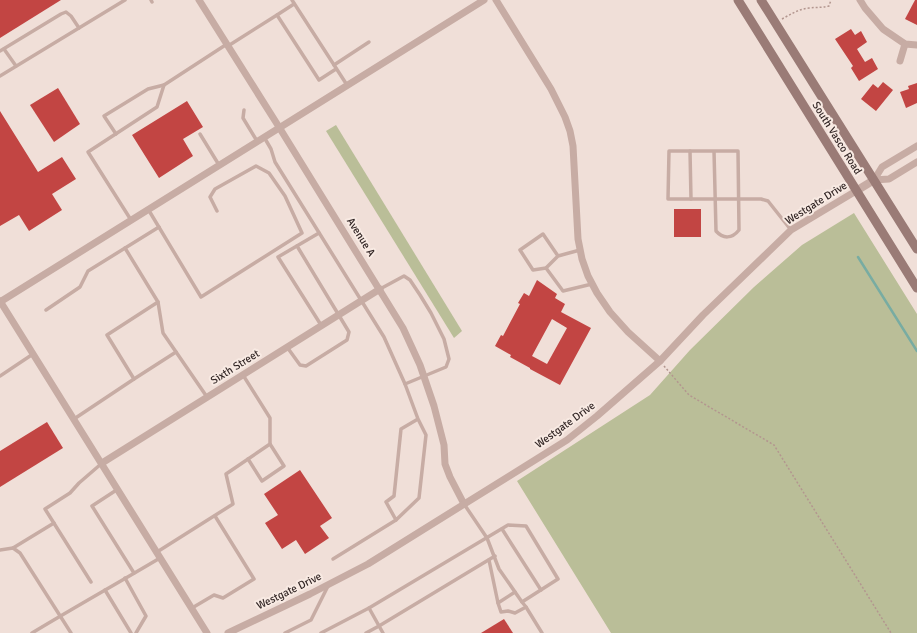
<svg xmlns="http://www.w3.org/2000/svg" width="917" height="633" viewBox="0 0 917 633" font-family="Signika,sans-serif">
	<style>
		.green { fill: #babe98 }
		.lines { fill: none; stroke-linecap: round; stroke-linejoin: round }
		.stream { stroke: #78aca2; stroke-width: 2.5 }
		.building { fill: #c24543; fill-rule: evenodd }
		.path { stroke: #b3968f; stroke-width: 1.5; stroke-dasharray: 2 2; stroke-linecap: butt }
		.service { stroke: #c7aca4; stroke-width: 3.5 }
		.minor { stroke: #c7aca4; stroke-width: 7 }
		.tertiary { stroke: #c7aca4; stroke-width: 8 }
		.secondary { stroke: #9a7b76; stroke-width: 9 }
		.labels { text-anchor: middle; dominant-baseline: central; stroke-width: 4; stroke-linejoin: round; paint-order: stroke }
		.street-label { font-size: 11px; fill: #332726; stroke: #f8eae3 }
	</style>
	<rect width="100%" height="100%" fill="#f0dfd8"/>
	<g class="green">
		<path d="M336,125L462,331L454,338L326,131Z"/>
		<path d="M854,213L917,314V633H611L517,481L650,395L690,350L754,287L802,245Z"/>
	</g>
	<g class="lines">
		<path class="stream" d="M858,257L917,351"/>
	</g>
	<g class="building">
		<path d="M0,0H61L0,38Z"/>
		<path d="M915,0H917V25L905,19Z"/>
		<path d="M851,29L855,35L861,31L867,42L857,49L865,62L872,58L878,69L859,81L851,68L853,66L835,39Z"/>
		<path d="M883,82L893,90L876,111L861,99L873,84L878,88Z"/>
		<path d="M917,83V103L906,108L900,92L909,89L908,86Z"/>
		<path d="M58,88L80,124L54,142L30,105Z"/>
		<path d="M187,101L203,127L183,139L193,156L159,178L132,135Z"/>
		<path d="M0,111L38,172L62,157L76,179L52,194L62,210L29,231L19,215L0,226Z"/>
		<rect x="674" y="209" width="27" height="28"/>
		<path d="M537,280L557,294L555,298L565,304L561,312L591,328L560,385L530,369V368L510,357L511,355L495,346L501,335L503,336L520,304L518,303L524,293L529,296ZM552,319L567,328L547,364L532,356Z"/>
		<path d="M47,422L63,448L0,487V451Z"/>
		<path d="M300,470L332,518L320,526L329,538L305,554L296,540L282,549L265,523L278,515L264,494Z"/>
		<path d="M504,619L513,633H481Z"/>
	</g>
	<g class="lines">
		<g class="path">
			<path d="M782,19C791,14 799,9 809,8C817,7 821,8 829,6L831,0"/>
			<path d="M664,366L689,395L774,445L891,633"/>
		</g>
		<g class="service">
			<path d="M151,0L152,2"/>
			<path d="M292,0L347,85"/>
			<path d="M277,15L294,4"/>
			<path d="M228,46L277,15L319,80L336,69"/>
			<path d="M4,49L16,66"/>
			<path d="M0,51L61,14L66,12L71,16L79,28"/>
			<path d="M334,65L369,42"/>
			<path d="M0,76L125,0"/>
			<path d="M244,110L243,118L257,141"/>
			<path d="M116,134L104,116L148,89L164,85L227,44"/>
			<path d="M200,134L219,165"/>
			<path d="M264,137L271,149L275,162L384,337L405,384"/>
			<path d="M690,151L691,199"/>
			<path d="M714,151L716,231C723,239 732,239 739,230L738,151C715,151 692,151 669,151L668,199H761L768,201L791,230"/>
			<path d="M148,209L201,297L302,233L285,196L269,173L256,166L215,189L210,197L217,211"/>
			<path d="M131,220L88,152L157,107L164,85"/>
			<path d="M319,233L278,257L321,325"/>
			<path d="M558,256L543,234L520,250L533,270L546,268L558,256L580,250"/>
			<path d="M546,268L563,291L592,284"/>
			<path d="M380,289L404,276L410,280L420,295L431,313L444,339L449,359L446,367L405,384L418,419L401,429L394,496L386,502L396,520L419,498L426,435L418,419"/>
			<path d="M158,302L163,333L207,397"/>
			<path d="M46,310L80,287L88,271L159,227"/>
			<path d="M287,347L300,365L306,366L347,340L349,332L297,246"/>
			<path d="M0,376L33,354"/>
			<path d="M134,379L176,352"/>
			<path d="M74,419L134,379L107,335L158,302L125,248"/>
			<path d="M248,459L262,481L284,466L270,444"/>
			<path d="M118,489L92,506L134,573"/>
			<path d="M502,529L541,590"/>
			<path d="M13,548L54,523"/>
			<path d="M0,550L13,548L20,553L71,633"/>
			<path d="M157,552L233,504L226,474L270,444V418L243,375"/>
			<path d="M333,559L396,520"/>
			<path d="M489,560L498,603L515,592"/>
			<path d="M125,578L146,616L136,633"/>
			<path d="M91,582L45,509L70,493L79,483L101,464"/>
			<path d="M105,590L131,633"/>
			<path d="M498,603L501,612L508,611L515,613L526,607L522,602"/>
			<path d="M526,607L542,633"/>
			<path d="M192,608L214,595L223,598L254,579L215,516"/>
			<path d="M369,608L383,633"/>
			<path d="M32,633C75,607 118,583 160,558"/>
			<path d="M285,633L311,620L328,586"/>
			<path d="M321,633L369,608L508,525L526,526L558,579L522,602L499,569L487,538L464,504"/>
			<path d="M366,633L379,626L495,556"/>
		</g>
		<g class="minor">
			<path d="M199,0L279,127L403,328L420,365L434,406L444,445L445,464L450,477L464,504"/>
			<path d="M496,0L551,89L565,117L570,131L573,146L578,239L582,259L588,276L597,293L610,312L628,332L660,361"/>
			<path d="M860,0L865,8L883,29L905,44L917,45"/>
			<path d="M900,61L905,44"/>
			<path d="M874,180L882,167L917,146"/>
			<path d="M874,180L889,179L917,162"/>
			<path d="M0,301L207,633"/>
			<path d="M0,302L484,0"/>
			<path d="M102,463L380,289"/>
			<path d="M228,633L310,594L368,564L567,440L597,416L660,361L703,315L791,230L856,191"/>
		</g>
		<path class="tertiary" d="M856,191L874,180"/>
		<g class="secondary">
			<path d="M738,0L917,288"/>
			<path d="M761,0L917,249"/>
		</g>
	</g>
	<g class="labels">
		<g class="street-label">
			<text transform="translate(837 138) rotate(58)">South Vasco Road</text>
			<text transform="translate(816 203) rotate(-32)">Westgate Drive</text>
			<text transform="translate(361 237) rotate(58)">Avenue A</text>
			<text transform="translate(235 367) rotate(-32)">Sixth Street</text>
			<text transform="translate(565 425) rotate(-36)">Westgate Drive</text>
			<text transform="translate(289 591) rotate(-26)">Westgate Drive</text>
		</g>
	</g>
</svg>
